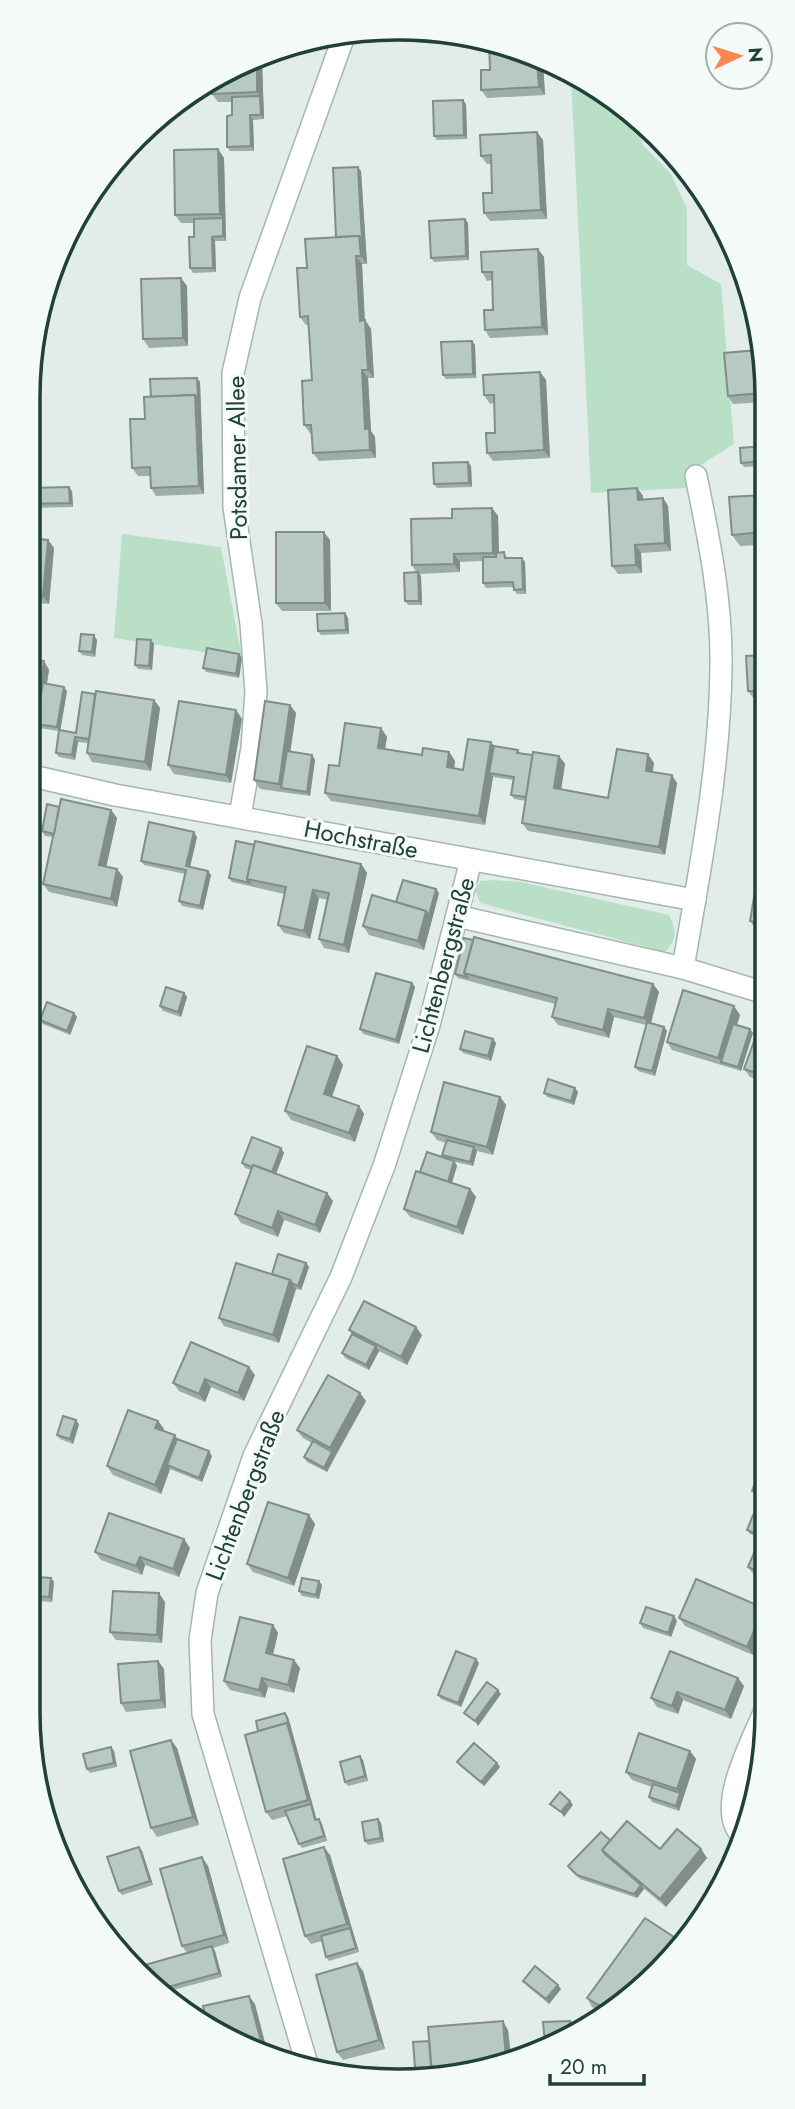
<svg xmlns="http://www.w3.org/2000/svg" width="795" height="2109" viewBox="0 0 795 2109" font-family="Jost,sans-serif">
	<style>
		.green { fill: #b9e0c7 }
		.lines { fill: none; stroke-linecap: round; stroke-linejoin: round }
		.minor-casing { stroke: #a4b6b1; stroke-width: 24 }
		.minor { stroke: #fff; stroke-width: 21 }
		.wall { fill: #9dada7 }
		.shaded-wall { fill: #808d88 }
		.building { fill: #b7c9c2; stroke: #808d88; stroke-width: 2 }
		.labels { text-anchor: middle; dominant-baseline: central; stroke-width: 6; stroke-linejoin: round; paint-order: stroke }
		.street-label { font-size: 24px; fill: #20403a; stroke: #f3faf7 }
		.rim { fill: none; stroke: #20403a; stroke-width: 3.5 }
	</style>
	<rect width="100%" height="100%" fill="#e2ede9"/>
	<g class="green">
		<path d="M571,76L602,90L633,117L643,145L671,174L687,209V265L721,284L734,444L696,468L687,488L591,493Z"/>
		<path d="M122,534L221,547L242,658L114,638Z"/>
		<path d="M495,880L521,882L669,915C677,931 677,939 665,952L480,903L475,890L480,881Z"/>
		<path d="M759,1773L754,1808L748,1821L747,1803Z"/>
	</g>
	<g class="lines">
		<g class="minor-casing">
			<g id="minor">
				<path d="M28,775L115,795L695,900"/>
				<path d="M240,816L252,748L256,692L251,624L234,507L233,373L250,298L345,33"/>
				<path d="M457,916L683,968L765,993"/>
				<path d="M683,968C700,868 720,768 721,666C722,602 709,539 696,476"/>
				<path d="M741,1834C715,1807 754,1737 767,1706"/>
				<path d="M307,2064L203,1714L200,1640L207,1593L254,1456L341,1277L384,1166L429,1025L471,860"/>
			</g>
		</g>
		<use href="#minor" class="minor"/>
	</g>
	<g class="wall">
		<path d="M484,40L494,41L543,63L545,95L487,98L481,90L490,70L489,41Z"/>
		<path d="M262,61L264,119L253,120L254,151H230L227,147L232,115V102H218L212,94Z"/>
		<path d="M466,104L467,139L437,140L434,136Z"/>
		<path d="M543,140L547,219L490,221L484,213L492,193L491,164H487L481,156Z"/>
		<path d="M218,149L224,158L226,241H215L216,272L193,273L190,268L194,237V223H181L175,215Z"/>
		<path d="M361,171L367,264H362L365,320L371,329L374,378H368L371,431L375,437L376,458L319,461L313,453L312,433H310L304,425L312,380L309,325H306L300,317L307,268L336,237Z"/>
		<path d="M465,219L468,223L469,260L434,262L431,258Z"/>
		<path d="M729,234L733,248H731L725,240Z"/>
		<path d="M538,249L544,257L548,335L490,338L485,330L493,310L492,280L487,281L482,272Z"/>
		<path d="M181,278L187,286L188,346L149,348L143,339Z"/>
		<path d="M472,341L475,345L476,378L446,379L443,375Z"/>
		<path d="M764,349V402L733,404L728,396L758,350Z"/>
		<path d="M540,372L546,380L550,458L493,461L487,453L495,433L494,403L490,404L484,395Z"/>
		<path d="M197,378L200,382L204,494L156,496L151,488L150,476H138L132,468L151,397Z"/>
		<path d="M764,446V466L744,467L741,463Z"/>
		<path d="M471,466L472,487L437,488L434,484Z"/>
		<path d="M28,488L72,491L73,507L28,508Z"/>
		<path d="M637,488L643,496V499L663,498L668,506L671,551L641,553L642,573L618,574L612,566Z"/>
		<path d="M764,495V545L740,546L732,535Z"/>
		<path d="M492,508L498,516L499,552L507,557V558L525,562L526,594H517L514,590L513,587L486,588L483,583V561L460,562V572L419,574L421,576L422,605H408L405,601L416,572L412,565L452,518Z"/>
		<path d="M28,538L48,540L54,548L49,604L28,602Z"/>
		<path d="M330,540L331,611H282L276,603Z"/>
		<path d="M345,613L348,618L349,634L321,635L318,631Z"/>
		<path d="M97,640L95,657L82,655L79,651Z"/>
		<path d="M151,640L154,644L152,670L138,669L135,665Z"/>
		<path d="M239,654L242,658L239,678L206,672L203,668Z"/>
		<path d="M765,655V755L759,747L757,699H754L748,691Z"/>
		<path d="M28,659L44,661L49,670L47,684L67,691L60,730L76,733L95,694L154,700L160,708L151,771L92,762L87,753L88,743L78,742L75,760L59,757L56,753L59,731L39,728L36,746L28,745Z"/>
		<path d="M290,705L296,713L290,752L312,755L315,760L310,796L260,789L254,780Z"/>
		<path d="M236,710L242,719L231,783L174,774L168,765Z"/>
		<path d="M381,728L387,737L385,749L422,755L449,752L455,761L454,769L463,770L494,746L518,750L520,753L533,755L559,756L565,764L561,789L608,798L654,763L653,772L677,783L665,855L528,831L522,823L526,801L514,799L511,795L513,780L493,777L485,825L331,801L325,793L339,766Z"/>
		<path d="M59,807L111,810L117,818L106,866L117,869L123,877L117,907L49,892L43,884L53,837L45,836L42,831Z"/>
		<path d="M765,832V934L758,933L750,921Z"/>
		<path d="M197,837L190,867L211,875L203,910L182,906L179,901L185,874L144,865L141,861Z"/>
		<path d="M361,864L367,873L349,953L324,948L319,939L328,900L319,898L310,939L284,933L278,925L284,894L232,882L229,878Z"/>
		<path d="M436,889L439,893L424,950L369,935L363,926L396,902Z"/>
		<path d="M464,938L653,984L659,992L651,1023L664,1027L667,1031L655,1076L638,1071L635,1067L646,1025L614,1017L609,1038L558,1025L552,1017L555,1004L458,978L455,974Z"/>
		<path d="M412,983L415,987L399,1044L363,1034L360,1029Z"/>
		<path d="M184,993L187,997L181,1017L163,1011L160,1006Z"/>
		<path d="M74,1013L77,1017L70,1035L43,1024L40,1020Z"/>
		<path d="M740,1015L737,1025L753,1033L741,1071L672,1050L667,1042Z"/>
		<path d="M765,1020L766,1082L750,1077L744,1069Z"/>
		<path d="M496,1043L491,1061L463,1053L460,1049Z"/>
		<path d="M337,1056L343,1065L332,1097L359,1106L364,1114L355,1142L291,1120L285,1111Z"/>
		<path d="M578,1092L574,1105L547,1097L544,1093Z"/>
		<path d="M500,1097L506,1105L493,1155L477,1151L473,1166L455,1162L457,1166L452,1183L470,1189L476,1197L463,1235L410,1217L404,1209L420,1172L444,1158L442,1155L446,1143L437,1140L431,1132Z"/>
		<path d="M281,1148L284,1153L276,1174L333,1201L320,1233L284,1220L278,1237L241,1223L235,1214L251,1170L245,1168L242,1163Z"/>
		<path d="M306,1263L309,1267L301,1290L296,1289L279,1343L224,1326L219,1318L272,1274Z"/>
		<path d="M349,1330L422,1335L407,1365L379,1351L369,1370L345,1358L342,1353L352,1334Z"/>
		<path d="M191,1342L255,1375L244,1401L211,1387L205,1402L179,1391L173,1383Z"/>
		<path d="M366,1401L327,1472L307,1462L304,1457L312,1443L303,1438L297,1430Z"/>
		<path d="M158,1421L164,1429L163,1431L177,1439L212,1456L202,1482L170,1469L161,1494L113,1475L107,1466Z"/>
		<path d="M79,1424L73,1444L60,1439L57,1435Z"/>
		<path d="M766,1454V1502L758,1499L752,1491Z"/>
		<path d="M309,1515L315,1524L294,1586L253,1572L247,1564Z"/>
		<path d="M767,1521V1581L754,1575L748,1567L760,1538L750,1534L747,1530Z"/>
		<path d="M190,1548L179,1577L145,1565L142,1575L101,1560L95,1552Z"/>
		<path d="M51,1578L54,1582L52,1602L38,1601L35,1596Z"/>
		<path d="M322,1585L319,1599L302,1596L299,1591Z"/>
		<path d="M165,1602L162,1643L116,1640L110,1632Z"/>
		<path d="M767,1612V1623L753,1655L685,1626L679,1618Z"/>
		<path d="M674,1616L677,1621L671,1637L643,1628L640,1623Z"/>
		<path d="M273,1625L278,1633L273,1655L300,1668L294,1693L268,1687L265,1698L230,1690L224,1681Z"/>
		<path d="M670,1651L744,1686L731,1719L683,1700L678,1714L657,1707L651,1698Z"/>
		<path d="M158,1661L164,1669L166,1708L126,1712L121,1703Z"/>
		<path d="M479,1663L461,1707L441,1699L438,1695Z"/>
		<path d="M288,1717L317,1820L319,1819L322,1824L327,1841L302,1848L299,1844L287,1816L272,1820L266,1812L258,1731Z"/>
		<path d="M111,1747L114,1751L117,1767L90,1773L87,1769Z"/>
		<path d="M177,1748L199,1825L157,1837L151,1828Z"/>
		<path d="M690,1751L696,1759L679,1811L652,1802L649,1797L652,1787L632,1780L626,1772Z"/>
		<path d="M363,1760L368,1781L348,1786L345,1782Z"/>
		<path d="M457,1762L497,1763L500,1767L484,1786L460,1766Z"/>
		<path d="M378,1819L381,1823L384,1842L368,1845L365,1841Z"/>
		<path d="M610,1840L660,1849H701L707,1858L666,1907L643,1888L644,1889L637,1898L580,1879L571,1871L568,1866Z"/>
		<path d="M139,1847L142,1851L153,1885L122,1895L119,1891Z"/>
		<path d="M330,1855L359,1952L329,1961L326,1957L322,1941L311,1944L305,1936Z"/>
		<path d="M208,1866L229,1943L213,1948L215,1951L222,1977L165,1992L149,1979L187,1953L182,1946Z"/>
		<path d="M683,1943L607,2015L592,2007L587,1998Z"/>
		<path d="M363,1971L385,2049L343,2060L337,2052Z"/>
		<path d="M523,1981L561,1989L549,2004L526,1985Z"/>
		<path d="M508,2030L511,2057L470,2074L434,2075L432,2072H418L415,2068L429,2041Z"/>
	</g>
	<g class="shaded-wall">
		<path d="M262,61L264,119L261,115L260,96L257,92V63Z"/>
		<path d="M537,61L543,63L545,95L539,87Z"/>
		<path d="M463,100L466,104L467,139L464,135Z"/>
		<path d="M250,115L253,120L254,151L251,146Z"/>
		<path d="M537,132L543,140L547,219L541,210Z"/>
		<path d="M218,149L224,158L226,241L223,236V218L220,214Z"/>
		<path d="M358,167L361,171L367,264L361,256Z"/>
		<path d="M465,219L468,223L469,260L466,256Z"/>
		<path d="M212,237L215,241L216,272L213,268Z"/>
		<path d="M538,249L544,257L548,335L542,327Z"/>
		<path d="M356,256L362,264L365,329L360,321Z"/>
		<path d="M181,278L187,286L188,346L183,338Z"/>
		<path d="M365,320L371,329L374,378L368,370Z"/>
		<path d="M472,341L475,345L476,378L473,374Z"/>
		<path d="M362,370L368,378L371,431L375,437L376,458L370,450L365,429Z"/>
		<path d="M540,372L546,380L550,458L544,450Z"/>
		<path d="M197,378L200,382L204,494L199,486L195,395Z"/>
		<path d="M761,385L764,390V397L761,393Z"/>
		<path d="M468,462L471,466L472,487L469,483Z"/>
		<path d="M69,487L72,491L73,507L70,503Z"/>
		<path d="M637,488L643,496V508L638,500Z"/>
		<path d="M663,498L668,506L671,551L665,543Z"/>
		<path d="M492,508L498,516L499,561L493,553Z"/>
		<path d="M324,532L330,540L331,611L325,603Z"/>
		<path d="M48,540L54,548L49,604L43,596Z"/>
		<path d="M635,545L641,553L642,573L636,565Z"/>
		<path d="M454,554L460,562V572L454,564Z"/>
		<path d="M522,558L525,562L526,594L523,589Z"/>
		<path d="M418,572L421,576L422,605L419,601Z"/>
		<path d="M345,613L348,618L349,634L346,630Z"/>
		<path d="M94,635L97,640L95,657L92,652Z"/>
		<path d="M151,640L154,644L152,670L149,666Z"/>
		<path d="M239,654L242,658L239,678L236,674Z"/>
		<path d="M44,661L49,670L40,725L36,724L39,728L36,746L31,738Z"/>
		<path d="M64,687L67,691L60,732L57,727Z"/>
		<path d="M154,700L160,708L151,771L145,762Z"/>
		<path d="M290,705L296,713L285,788H281L279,784Z"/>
		<path d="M236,710L242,719L231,783L226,775Z"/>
		<path d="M381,728L387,737L384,756L378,748Z"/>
		<path d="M75,737L78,742L75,760L72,755Z"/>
		<path d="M491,742L497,750L489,773L493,777L485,825L479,816Z"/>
		<path d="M449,752L455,761L453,776L447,767Z"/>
		<path d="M648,754L654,763L651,779L646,771Z"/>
		<path d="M312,755L315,760L310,796L307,792Z"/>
		<path d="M559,756L565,764L560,797L554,788Z"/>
		<path d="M672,775L677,783L665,855L659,847Z"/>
		<path d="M111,810L117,818L105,873L99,865Z"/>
		<path d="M194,832L197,837L189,871L186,866Z"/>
		<path d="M361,864L367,873L349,953L344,945Z"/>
		<path d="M117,869L123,877L117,907L111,899Z"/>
		<path d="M208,871L211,875L203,910L200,906Z"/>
		<path d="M436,889L439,893L424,950L418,941L426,911Z"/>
		<path d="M313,890L319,898L310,939L304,931Z"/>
		<path d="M412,983L415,987L399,1044L396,1040Z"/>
		<path d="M653,984L659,992L650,1026L644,1018Z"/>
		<path d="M184,993L187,997L181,1017L178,1012Z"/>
		<path d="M734,1006L740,1015L725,1063L721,1062L718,1058Z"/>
		<path d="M608,1009L614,1017L609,1038L603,1030Z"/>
		<path d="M74,1013L77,1017L70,1035L67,1031Z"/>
		<path d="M664,1027L667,1031L655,1076L652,1071Z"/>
		<path d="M750,1029L753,1033L741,1071L738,1067Z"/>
		<path d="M493,1039L496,1043L491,1061L488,1056Z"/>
		<path d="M337,1056L343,1065L330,1102L324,1094Z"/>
		<path d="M575,1088L578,1092L574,1105L571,1101Z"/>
		<path d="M500,1097L506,1105L493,1155L487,1147Z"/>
		<path d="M359,1106L364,1114L355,1142L349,1133Z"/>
		<path d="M474,1147L477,1151L473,1166L470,1162Z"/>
		<path d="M281,1148L284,1153L274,1179L271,1175Z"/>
		<path d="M454,1161L457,1166L450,1188L447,1184Z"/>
		<path d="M470,1189L476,1197L463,1235L457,1227Z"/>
		<path d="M327,1193L333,1201L320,1233L315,1225Z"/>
		<path d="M278,1211L284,1220L278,1237L272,1228Z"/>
		<path d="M306,1263L309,1267L301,1290L298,1286Z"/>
		<path d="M290,1280L296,1289L279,1343L273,1335Z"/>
		<path d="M416,1327L422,1335L407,1365L401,1357Z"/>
		<path d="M376,1346L379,1351L369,1370L366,1365Z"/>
		<path d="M249,1367L255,1375L244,1401L238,1393Z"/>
		<path d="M205,1379L211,1387L205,1402L199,1394Z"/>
		<path d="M360,1393L366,1401L335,1456L330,1448Z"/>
		<path d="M76,1420L79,1424L73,1444L70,1439Z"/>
		<path d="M158,1421L164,1429L161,1436L155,1428Z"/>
		<path d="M175,1435L180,1443L167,1465L170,1469L161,1494L155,1485Z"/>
		<path d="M209,1451L212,1456L202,1482L199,1478Z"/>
		<path d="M332,1452L335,1456L327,1472L324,1468Z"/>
		<path d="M309,1515L315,1524L294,1586L288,1578Z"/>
		<path d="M184,1539L190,1548L179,1577L173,1569Z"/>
		<path d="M140,1557L145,1565L142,1575L136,1566Z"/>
		<path d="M51,1578L54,1582L52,1602L49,1597Z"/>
		<path d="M319,1581L322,1585L319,1599L316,1595Z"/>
		<path d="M159,1593L165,1602L162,1643L157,1635Z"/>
		<path d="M764,1608L767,1612V1623L753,1655L747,1647Z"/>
		<path d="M674,1616L677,1621L671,1637L668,1633Z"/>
		<path d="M273,1625L278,1633L271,1662L266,1653Z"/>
		<path d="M476,1659L479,1663L461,1707L458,1703Z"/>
		<path d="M294,1660L300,1668L294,1693L288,1685Z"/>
		<path d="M158,1661L164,1669L166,1708L161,1700Z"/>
		<path d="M262,1678L268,1687L265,1698L259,1690Z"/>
		<path d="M738,1678L744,1686L731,1719L725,1710Z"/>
		<path d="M498,1690L501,1694L478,1726L475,1721Z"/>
		<path d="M677,1692L683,1700L678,1714L672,1706Z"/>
		<path d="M285,1713L288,1717L318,1825L315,1820L311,1804L308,1800L287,1723Z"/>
		<path d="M171,1740L177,1748L199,1825L193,1817Z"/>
		<path d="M111,1747L114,1751L117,1767L114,1763Z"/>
		<path d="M690,1751L696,1759L679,1811L676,1806L680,1793L677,1789Z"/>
		<path d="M360,1756L363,1760L368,1781L365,1776Z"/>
		<path d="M497,1763L500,1767L484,1786L481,1782Z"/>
		<path d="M570,1801L573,1805L564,1817L561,1812Z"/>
		<path d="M319,1819L322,1824L327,1841L324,1836Z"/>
		<path d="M378,1819L381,1823L384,1842L381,1838Z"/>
		<path d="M139,1847L142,1851L153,1885L150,1881Z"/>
		<path d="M324,1847L330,1855L359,1952L356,1948L350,1928L347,1924Z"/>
		<path d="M701,1849L707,1858L666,1907L660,1899Z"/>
		<path d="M202,1857L208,1866L229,1943L224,1935Z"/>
		<path d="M641,1885L644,1889L637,1898L634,1894Z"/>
		<path d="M212,1946L215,1951L222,1977L219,1973Z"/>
		<path d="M357,1963L363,1971L385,2049L379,2040Z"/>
		<path d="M558,1985L561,1989L549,2004L546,1999Z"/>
		<path d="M249,1996L255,2004L267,2050L264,2049L262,2045Z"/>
		<path d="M503,2021L508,2030L511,2057L506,2059Z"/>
		<path d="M570,2021L573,2025L574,2031L571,2032Z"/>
	</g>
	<g class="building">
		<path d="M489,40L494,41L537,61L539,87L481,90V70H490Z"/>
		<path d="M257,63V92L212,94V78L213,77Z"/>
		<path d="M260,96L261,115H250L251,146L227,147V116L232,115V97Z"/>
		<path d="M463,100L464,135L434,136L433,101Z"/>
		<path d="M537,132L541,210L484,213L483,193H492L491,155L481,156L480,135Z"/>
		<path d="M218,149L220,214L175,215L174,150Z"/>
		<path d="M358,167L362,240L359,236L336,237L333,168Z"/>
		<path d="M223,218V236L212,237L213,268H190L189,237H194V219Z"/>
		<path d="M465,219L466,256L431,258L429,221Z"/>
		<path d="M724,227L729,234L731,240H725Z"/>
		<path d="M359,236L361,256H356L360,321L365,320L368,370H362L365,429H369L370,450L313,453L311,425H304L302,381L312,380L308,316L300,317L297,268H307L305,239Z"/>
		<path d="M538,249L542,327L485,330L484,310H493L492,272H482L481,252Z"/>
		<path d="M181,278L183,338L143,339L141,279Z"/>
		<path d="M761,340L764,349V385H761V393L728,396L724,353L758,350L757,341Z"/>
		<path d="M472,341L473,374L443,375L441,342Z"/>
		<path d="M540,372L544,450L487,453L486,433H495L494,395H484L483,375Z"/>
		<path d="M197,378L198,399L195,395L151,397L150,379Z"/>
		<path d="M195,395L199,486L151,488L150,467L132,468L130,419H145L144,397Z"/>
		<path d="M764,446V461L741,463L740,448Z"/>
		<path d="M468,462L469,483L434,484L433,463Z"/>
		<path d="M69,487L70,503L28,504V488Z"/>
		<path d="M637,488L638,500L663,498L665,543L635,545L636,565L612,566L608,490Z"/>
		<path d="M764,495V532L732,535L729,497Z"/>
		<path d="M492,508L493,553L454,554V564L412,565L411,519L452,518V509Z"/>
		<path d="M276,532H324L325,603H276Z"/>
		<path d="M28,538L48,540L43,596L28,595Z"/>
		<path d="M759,548H764V570H761Z"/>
		<path d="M504,552L505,558H522L523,589L514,590L513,582L483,583V557H496V553Z"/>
		<path d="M418,572L419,601H405L404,573Z"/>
		<path d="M345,613L346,630L318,631L317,614Z"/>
		<path d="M81,634L94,635L92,652L79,651Z"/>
		<path d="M137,639L151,640L149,666L135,665Z"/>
		<path d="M207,648L239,654L236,674L203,668Z"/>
		<path d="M765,655V747H759L757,691H748L746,656Z"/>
		<path d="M28,659L44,661L31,738L28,737Z"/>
		<path d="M43,683L64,687L57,727L36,724Z"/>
		<path d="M96,691L154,700L145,762L87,753Z"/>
		<path d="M82,692L95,694L89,739L75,737L72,755L56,753L59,730L76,733Z"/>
		<path d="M179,701L236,710L226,775L168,765Z"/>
		<path d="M265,701L290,705L279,784L254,780Z"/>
		<path d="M345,723L381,728L378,748L422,755L423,748L449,752L447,767L463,770L468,739L491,742L479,816L325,793L329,765L339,766Z"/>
		<path d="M494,746L518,750L517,753L533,755L526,797L511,795L514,777L489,773Z"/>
		<path d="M617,749L648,754L646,771L672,775L659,847L522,823L533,752L559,756L554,788L608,798Z"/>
		<path d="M287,751L312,755L307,792L281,788Z"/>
		<path d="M61,799L111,810L99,865L117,869L111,899L43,884Z"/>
		<path d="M47,804L59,807L54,834L42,831Z"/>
		<path d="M149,822L194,832L186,866L208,871L200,906L179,901L186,870L141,861Z"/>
		<path d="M765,832V924L750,921Z"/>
		<path d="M236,841L255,845L247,879L250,883L229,878Z"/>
		<path d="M255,841L361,864L344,945L319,939L329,893L313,890L304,931L278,925L286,887L247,879Z"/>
		<path d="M403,880L436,889L429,915L426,911L396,902Z"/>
		<path d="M372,895L426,911L418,941L363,926Z"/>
		<path d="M474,937L653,984L644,1018L608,1009L603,1030L552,1017L557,998L464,973Z"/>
		<path d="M464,938L473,940L464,973L467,977L455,974Z"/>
		<path d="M376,973L412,983L396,1040L360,1029Z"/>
		<path d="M166,987L184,993L178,1012L160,1006Z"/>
		<path d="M683,990L734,1006L718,1058L667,1042Z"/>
		<path d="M47,1002L74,1013L67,1031L40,1020Z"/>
		<path d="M762,1019L765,1020L766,1076L744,1069Z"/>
		<path d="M647,1022L664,1027L652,1071L635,1067Z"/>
		<path d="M733,1024L750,1029L738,1067L721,1062Z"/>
		<path d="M465,1031L493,1039L488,1056L460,1049Z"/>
		<path d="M307,1046L337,1056L324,1094L359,1106L349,1133L285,1111Z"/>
		<path d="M548,1079L575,1088L571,1101L544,1093Z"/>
		<path d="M444,1082L500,1097L487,1147L431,1132Z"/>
		<path d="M252,1137L281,1148L272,1172L253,1165L252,1167L242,1163Z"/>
		<path d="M447,1140L474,1147L470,1162L442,1155Z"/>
		<path d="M427,1152L454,1161L448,1182L420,1172Z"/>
		<path d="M253,1165L327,1193L315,1225L278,1211L272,1228L235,1214Z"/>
		<path d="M416,1171L470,1189L457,1227L404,1209Z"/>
		<path d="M278,1254L306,1263L298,1286L293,1284L290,1280L272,1274Z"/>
		<path d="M236,1263L290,1280L273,1335L219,1318Z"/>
		<path d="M364,1301L416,1327L401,1357L349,1330Z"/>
		<path d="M352,1334L376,1346L366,1365L342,1353Z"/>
		<path d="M191,1342L249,1367L238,1393L205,1379L199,1394L173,1383Z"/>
		<path d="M328,1375L360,1393L330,1448L297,1430Z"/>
		<path d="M128,1410L158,1421L155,1428L175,1435L155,1485L107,1466Z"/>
		<path d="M63,1416L76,1420L70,1439L57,1435Z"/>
		<path d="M177,1439L209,1451L199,1478L167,1465Z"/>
		<path d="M313,1441L332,1452L324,1468L304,1457Z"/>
		<path d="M766,1454V1496L752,1491Z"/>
		<path d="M268,1502L309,1515L288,1578L247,1564Z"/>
		<path d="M109,1513L184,1539L173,1569L140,1557L136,1566L95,1552Z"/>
		<path d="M753,1515L767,1521V1528L765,1527L761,1536L747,1530Z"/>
		<path d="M765,1527L767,1528V1575L748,1567Z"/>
		<path d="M36,1577L51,1578L49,1597L35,1596Z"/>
		<path d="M302,1578L319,1581L316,1595L299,1591Z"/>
		<path d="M696,1579L764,1608L747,1647L679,1618Z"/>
		<path d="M113,1591L159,1593L157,1635L110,1632Z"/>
		<path d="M646,1607L674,1616L668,1633L640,1623Z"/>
		<path d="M240,1617L273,1625L266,1653L294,1660L288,1685L262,1678L259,1690L224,1681Z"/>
		<path d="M456,1651L476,1659L458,1703L438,1695Z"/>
		<path d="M670,1651L738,1678L725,1710L677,1692L672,1706L651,1698Z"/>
		<path d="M158,1661L161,1700L121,1703L118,1664Z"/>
		<path d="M487,1682L498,1690L475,1721L464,1713Z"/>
		<path d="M285,1713L290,1727L287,1723L258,1731L256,1721Z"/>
		<path d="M287,1723L308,1800L266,1812L245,1735Z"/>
		<path d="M639,1733L690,1751L677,1789L626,1772Z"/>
		<path d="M171,1740L193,1817L151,1828L130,1751Z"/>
		<path d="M474,1743L497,1763L481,1782L457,1762Z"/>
		<path d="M111,1747L114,1763L87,1769L83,1754Z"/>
		<path d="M360,1756L365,1776L345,1782L340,1762Z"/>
		<path d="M653,1784L680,1793L676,1806L649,1797Z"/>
		<path d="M560,1792L570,1801L561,1812L550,1804Z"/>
		<path d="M311,1804L315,1820L319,1819L324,1836L299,1844L285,1811Z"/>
		<path d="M378,1819L381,1838L365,1841L362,1822Z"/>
		<path d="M627,1821L660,1849L677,1829L701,1849L660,1899L602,1850Z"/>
		<path d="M601,1832L610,1840L602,1850L605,1854L641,1885L634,1894L577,1875L568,1866Z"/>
		<path d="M139,1847L150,1881L119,1891L107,1857Z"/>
		<path d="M324,1847L347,1924L305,1936L283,1859Z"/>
		<path d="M202,1857L224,1935L182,1946L160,1869Z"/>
		<path d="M645,1918L683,1943L610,2012L587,1998Z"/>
		<path d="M350,1928L356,1948L326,1957L321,1936Z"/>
		<path d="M212,1946L219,1973L161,1989L149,1979L145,1965Z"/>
		<path d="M357,1963L379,2040L337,2052L316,1975Z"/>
		<path d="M535,1966L558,1985L546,1999L523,1981Z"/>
		<path d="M249,1996L262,2045L256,2046L213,2032L208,2027L203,2006Z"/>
		<path d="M503,2021L506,2059L483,2069L432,2072L428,2027Z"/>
		<path d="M570,2021L571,2032L545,2043L543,2022Z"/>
		<path d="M429,2041L431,2067L415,2068L413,2042Z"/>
	</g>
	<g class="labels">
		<g class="street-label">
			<text transform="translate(237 458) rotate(-91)">Potsdamer Allee</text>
			<text transform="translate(361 839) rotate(11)">Hochstraße</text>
			<text transform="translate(443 965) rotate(-75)">Lichtenbergstraße</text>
			<text transform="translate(245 1495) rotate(-69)">Lichtenbergstraße</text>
		</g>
	</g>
	<path d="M0 0H795V2109H0ZM397 40H398A357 357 0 0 1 755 397V1712A357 357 0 0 1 398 2069H397A357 357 0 0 1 40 1712V397A357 357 0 0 1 397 40Z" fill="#f3faf7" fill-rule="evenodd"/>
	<path class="rim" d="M397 40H398A357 357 0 0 1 755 397V1712A357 357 0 0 1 398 2069H397A357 357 0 0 1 40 1712V397A357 357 0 0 1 397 40Z"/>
	<g transform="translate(739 56) rotate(86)"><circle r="33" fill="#f3faf7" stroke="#9fb0ab" stroke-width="2"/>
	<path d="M0-5L12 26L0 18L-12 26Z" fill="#fd8750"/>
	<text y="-10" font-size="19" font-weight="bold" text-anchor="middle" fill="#20403a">N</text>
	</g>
	<path d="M550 2074v10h94v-10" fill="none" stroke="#20403a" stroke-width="3.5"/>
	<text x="560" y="2074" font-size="21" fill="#20403a" stroke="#f3faf7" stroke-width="5" paint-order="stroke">20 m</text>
</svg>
